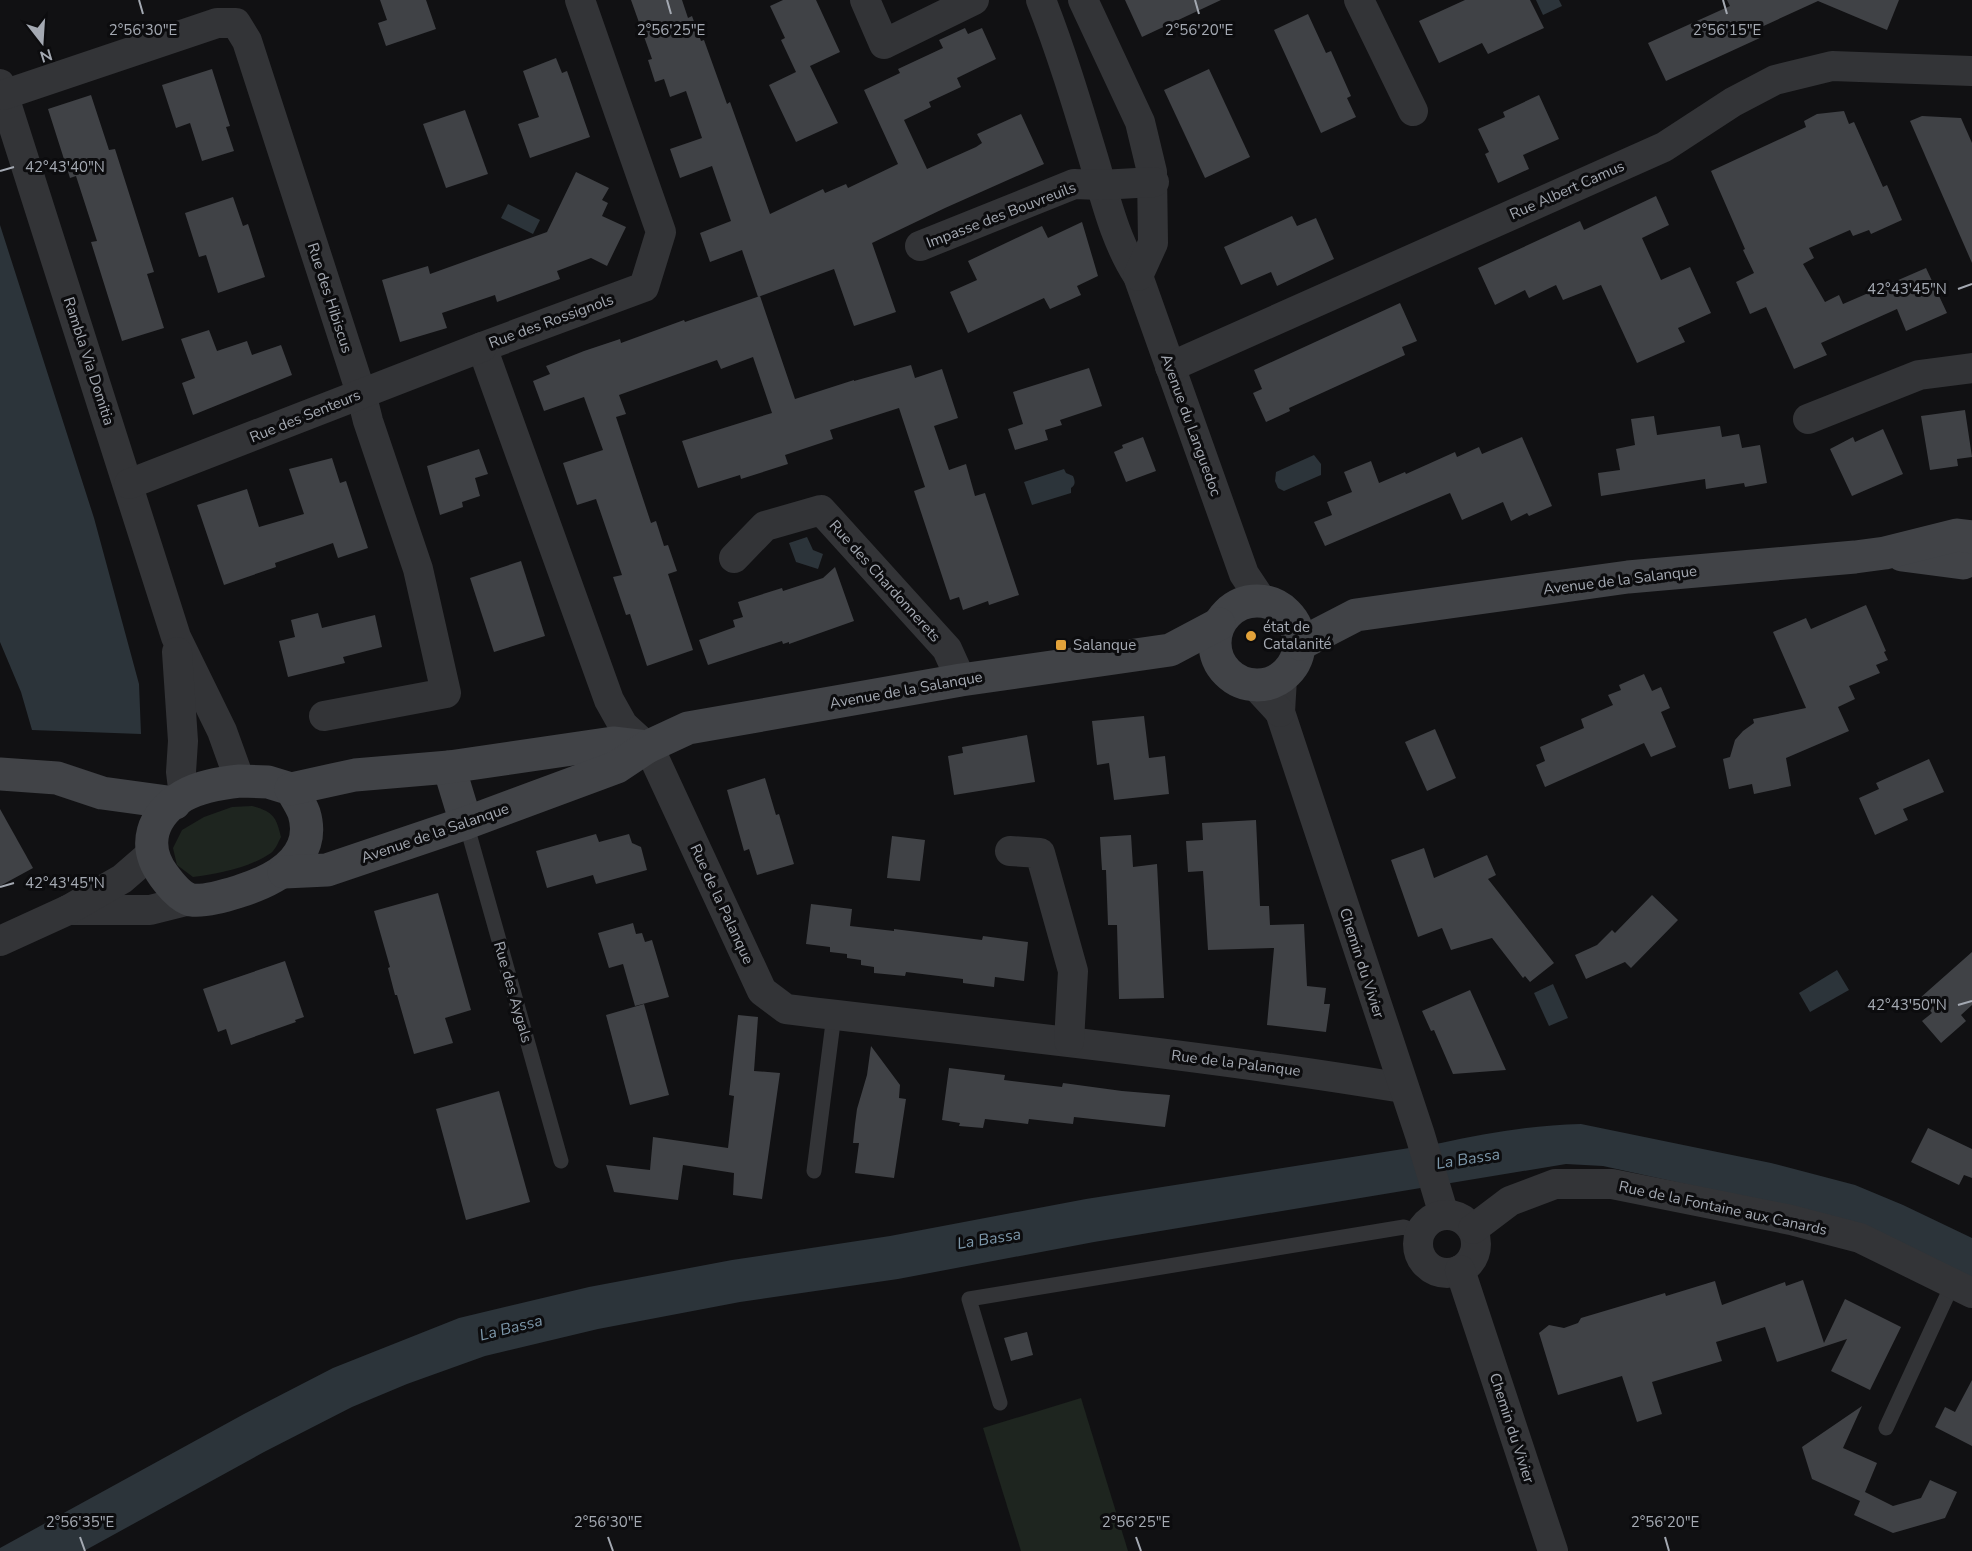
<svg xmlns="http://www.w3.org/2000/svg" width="1972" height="1551" viewBox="0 0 1972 1551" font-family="'Nunito Sans',sans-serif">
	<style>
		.green { fill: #1e251f }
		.water { fill: #2c343a }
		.building { fill: #404246 }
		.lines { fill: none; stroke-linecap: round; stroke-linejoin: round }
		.lane { stroke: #333437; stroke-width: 15 }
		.street { stroke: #333437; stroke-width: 30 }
		.secondary { stroke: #414347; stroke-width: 33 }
		.ticks { fill: none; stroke: #a4a9b2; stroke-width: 2 }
		.poi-dot { fill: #e2a23a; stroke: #0c0c0e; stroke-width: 2 }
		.labels { text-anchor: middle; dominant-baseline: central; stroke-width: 6; stroke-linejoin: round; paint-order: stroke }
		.street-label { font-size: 15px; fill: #a4a9b2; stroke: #0c0c0e }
		.poi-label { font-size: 15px; fill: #a4a9b2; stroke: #0c0c0e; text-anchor: start }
		.water-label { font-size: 16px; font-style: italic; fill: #7d98ab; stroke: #0c0c0e }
		.ticks-label { font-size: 15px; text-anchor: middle; fill: #a4a9b2; stroke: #0c0c0e; stroke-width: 6; stroke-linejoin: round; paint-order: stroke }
	</style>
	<rect width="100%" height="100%" fill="#111113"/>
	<g class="green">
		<path d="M252,806C273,812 276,816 281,837C278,843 275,850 271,853C249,868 218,874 193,877L177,865L173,848L182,830L204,817L232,807Z"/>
		<path d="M1081,1398L1128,1551H1021L983,1428Z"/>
	</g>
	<g class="water">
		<path d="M1536,0H1559L1562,6L1543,15Z"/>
		<path d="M508,204L540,220L533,234L501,218Z"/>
		<path d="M0,225L94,518L139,684L141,734L32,730L21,692L0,642Z"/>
		<path d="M1314,455L1321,464V475L1284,491L1278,488L1275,481L1276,472Z"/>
		<path d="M1064,469L1066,473L1073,476C1075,481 1076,485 1071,488V493L1032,505L1024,482Z"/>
		<path d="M807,537L813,550L823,554L818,569L796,562L789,543Z"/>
		<path d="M1837,970L1849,990L1810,1012L1799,993Z"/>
		<path d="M1553,984L1568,1018L1549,1026L1534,993Z"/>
		<path d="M1581,1124L1771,1163L1855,1185L1903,1205L1972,1238V1280L1804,1210L1603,1166L1566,1164L1094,1242L898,1279L740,1302L598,1329L485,1356L407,1384L352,1407L264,1452L84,1551H0V1548L244,1414L333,1368L459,1318L589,1287L732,1260L890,1236L1086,1199L1441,1143C1487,1133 1534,1125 1581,1124Z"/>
	</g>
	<g class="building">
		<path d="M380,0H426L436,29L386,46L378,23L387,20Z"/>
		<path d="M631,0H682L688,18L692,16L701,41L704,40L727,104L730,102L770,214L823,189L825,193L846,184L848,188L898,164L864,90L900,73L898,69L943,48L939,40L965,28L968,34L982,28L996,59L957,78L961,87L929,102L931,107L904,120L927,169L976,147L982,143L977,134L1021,114L1044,164L945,208L872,243L896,312L854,326L834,269L758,297L742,250L710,262L700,233L731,221L712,166L680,178L670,149L702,138L686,91L670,97L664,79L655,82L648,60L652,59Z"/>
		<path d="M783,0H816L840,52L810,66L838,123L796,142L769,85L796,72L781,40L785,38L770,6Z"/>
		<path d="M1125,0H1221L1142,37Z"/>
		<path d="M1465,0H1530L1544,28L1488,54L1482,43L1439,63L1419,21Z"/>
		<path d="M1727,0H1899L1887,30L1818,1L1757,29L1762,37L1666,81L1648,43L1730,6Z"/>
		<path d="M1308,14L1326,53L1331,51L1351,96L1347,98L1356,117L1321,133L1274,30Z"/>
		<path d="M556,58L562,73L567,71L590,137L530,158L518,124L539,117L523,71Z"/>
		<path d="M212,69L230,126L226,127L234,151L202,161L190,123L176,128L162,85Z"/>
		<path d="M1209,69L1250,157L1205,178L1164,90Z"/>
		<path d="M91,95L109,150L115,149L154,272L147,274L164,328L122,341L91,242L97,241L76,176L70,178L48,109Z"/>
		<path d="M1539,95L1559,139L1523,155L1529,169L1498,183L1485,154L1489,152L1478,129L1505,117L1503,112Z"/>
		<path d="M465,110L488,174L446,188L423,124Z"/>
		<path d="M1844,111L1849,124L1854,122L1883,187L1887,185L1902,220L1871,234L1869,230L1853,236L1850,230L1809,248L1814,258L1803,264L1825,302L1839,295L1843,304L1926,268L1947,313L1906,331L1897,309L1821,343L1827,355L1794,369L1766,307L1750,314L1736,282L1754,273L1743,250L1745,249L1711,171L1806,127L1804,121L1817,114Z"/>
		<path d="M1922,116L1961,118L1972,143V263L1910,121Z"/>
		<path d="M576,172L609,188L602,200L608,203L602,216L626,227L607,266L591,258L557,271L560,279L497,302L495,295L442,313L447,328L400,342L382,280L428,266L430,274L547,232Z"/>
		<path d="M1656,196L1669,225L1642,238L1661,280L1690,267L1711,313L1678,328L1685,342L1637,363L1601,285L1563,300L1556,285L1529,298L1525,290L1495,305L1478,268L1580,221L1584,230Z"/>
		<path d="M233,197L243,226L248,224L265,277L218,293L206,255L199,257L185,213Z"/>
		<path d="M1292,216L1297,226L1316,218L1334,259L1277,286L1271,272L1241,285L1224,247Z"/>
		<path d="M1082,222L1098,276L1077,286L1081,295L1050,309L1044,298L968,333L950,292L977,280L968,261L1042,226L1048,238Z"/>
		<path d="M760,296L795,399L854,380V381L911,365L915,378L942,369L958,418L934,426L949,470L966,464L975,496L985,493L1019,595L989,605L988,601L963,610L959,597L950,600L914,491L925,487L899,408L830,430L833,439L785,455L788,464L741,479L740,475L698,488L682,441L772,413L753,357L721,369L717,360L619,395L626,414L616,417L651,523L656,521L664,546L668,545L677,571L668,574L693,650L647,666L630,614L626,615L613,577L622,575L596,499L577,505L563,463L603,450L584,397L544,411L533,381L550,374L546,366L584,351L620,339L621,343L684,320L685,322Z"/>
		<path d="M1400,303L1417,341L1402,347L1405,355L1289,408L1290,411L1266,422L1253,393L1262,389L1254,370Z"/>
		<path d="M209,330L217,351L247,341L252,355L281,345L292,375L193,415L182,383L195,378L181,339Z"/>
		<path d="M1089,368L1102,406L1060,420L1062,425L1045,430L1048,440L1015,450L1008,429L1023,424L1013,392Z"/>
		<path d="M1965,410L1972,457L1957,459L1958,466L1930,470L1921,416Z"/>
		<path d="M1654,416L1657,435L1720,426L1722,437L1739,434L1742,448L1760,445L1767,483L1745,487L1744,483L1706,489L1705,479L1601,496L1598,473L1620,470L1616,449L1635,445L1631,419Z"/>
		<path d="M1883,429L1903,474L1852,496L1830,449L1853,437L1855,442Z"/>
		<path d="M1143,437L1156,471L1126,482L1114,452L1123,448L1122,445Z"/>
		<path d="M1522,437L1552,506L1529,516L1527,513L1511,521L1503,502L1462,520L1450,493L1325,546L1314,522L1332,515L1327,502L1352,492L1344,472L1371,461L1379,483L1405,472L1406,474L1455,452L1457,457L1479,447L1482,454Z"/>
		<path d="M479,449L488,474L475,478L480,496L462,502L463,507L440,515L427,466Z"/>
		<path d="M332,458L340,483L346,481L368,548L338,558L333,543L275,563L276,567L224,585L197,505L247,489L259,527L304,514L289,469Z"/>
		<path d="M521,561L545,636L494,652L470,578Z"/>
		<path d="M835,567L854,621L789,644V642L783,644L782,641L708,665L699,640L735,627L733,620L743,617L738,602L782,588L783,591L823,578Z"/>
		<path d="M1866,605L1886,651L1884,652L1888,660L1876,665L1880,673L1849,686L1855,699L1838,707L1849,731L1786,758L1791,786L1754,794L1752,784L1729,789L1723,759L1730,757L1735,740L1743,731L1754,723L1753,719L1806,708L1773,632L1806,618L1811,629Z"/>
		<path d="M318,613L322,628L375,615L382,647L343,657L345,663L288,677L279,641L295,637L291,620Z"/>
		<path d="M1644,674L1652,691L1661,687L1670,708L1661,712L1676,747L1651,757L1644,743L1545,787L1536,765L1545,761L1540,747L1584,728L1581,719L1613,705L1608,695L1621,690L1619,685Z"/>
		<path d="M1144,716L1149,758L1165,756L1169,794L1114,800L1109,763L1097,765L1092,721Z"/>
		<path d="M1435,729L1456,778L1427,791L1405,742Z"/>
		<path d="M1027,735L1035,782L954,795L948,756L963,753L962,747Z"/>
		<path d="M1929,759L1944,792L1903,809L1908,820L1875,835L1859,798L1879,789L1876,783Z"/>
		<path d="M765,778L776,815L779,814L794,864L757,875L749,849L744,851L727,790Z"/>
		<path d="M0,809L33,868L0,886Z"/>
		<path d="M1256,820L1260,906H1269L1270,925L1304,924L1307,986L1326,988L1324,1004H1330L1326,1032L1267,1025L1274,948L1208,950L1203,871L1188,872L1186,841L1203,840L1202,823Z"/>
		<path d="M596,834L599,842L629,834L632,843L641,847L647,870L596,884L593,875L547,888L536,851Z"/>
		<path d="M1131,835L1133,867L1157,864L1164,998L1119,999L1117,925H1108L1106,870H1102L1100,837Z"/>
		<path d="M892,836L925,840L920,881L887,878Z"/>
		<path d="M1424,848L1434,878L1487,855L1496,875L1488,879L1554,963L1530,982L1525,976L1523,978L1492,938L1451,950L1442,928L1418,937L1391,860Z"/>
		<path d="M438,893L471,1010L445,1018L453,1043L414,1054L397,995H395L388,968L390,967L374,911Z"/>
		<path d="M1652,895L1678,920L1631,968L1625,962L1586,979L1575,955L1597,945L1612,930L1615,933Z"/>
		<path d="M811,904L852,909L850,926L894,931V929L982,940L983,936L1028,942L1024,981L995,977L994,987L963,983V979L906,972L905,976L874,973V967L861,965V960L847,958V954L830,952V947L806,944Z"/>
		<path d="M633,923L636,934L642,933L645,942L652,940L669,997L635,1006L623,964L609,968L598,933Z"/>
		<path d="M1972,952V1005L1961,1015L1966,1021L1941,1043L1922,1021L1932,1013L1920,998Z"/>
		<path d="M285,961L304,1017L295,1020L296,1022L231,1045L226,1029L218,1032L203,989Z"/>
		<path d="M1470,990L1506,1070L1453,1074L1434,1030L1431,1031L1422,1011Z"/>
		<path d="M644,1004L669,1095L630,1105L606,1015Z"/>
		<path d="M738,1015L758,1017L754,1071L780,1073L762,1199L733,1195L734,1173L683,1165L678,1200L614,1192L606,1165L650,1170L653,1137L728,1148L734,1096L729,1095Z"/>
		<path d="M871,1046L900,1085L899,1098L906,1099L894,1178L855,1173L859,1143H853L855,1124L857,1109L867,1075Z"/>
		<path d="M949,1068L1005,1075L1004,1080L1062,1087L1063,1083L1122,1091L1170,1095L1165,1127L1074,1117L1073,1124L1029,1119L1028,1124L985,1119L983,1128L959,1126L960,1123L942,1120Z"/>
		<path d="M499,1091L530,1202L466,1220L436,1109Z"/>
		<path d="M1928,1128L1972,1149V1178L1964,1175L1959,1185L1911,1162Z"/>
		<path d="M1803,1280L1824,1343L1845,1299L1901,1327L1870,1390L1831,1371L1847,1339L1777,1362L1765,1327L1716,1342L1722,1361L1652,1382L1662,1414L1637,1422L1622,1376L1558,1395L1539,1333L1549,1325L1564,1328L1578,1323L1581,1318L1665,1293L1666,1296L1715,1281L1722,1305L1785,1282L1786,1286Z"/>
		<path d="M1027,1332L1033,1355L1011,1361L1004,1338Z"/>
		<path d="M1972,1380V1446L1935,1427L1945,1407L1955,1412Z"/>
		<path d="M1862,1406L1843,1448L1877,1463L1865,1492L1893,1506L1921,1498L1930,1480L1957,1492L1945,1518L1893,1533L1854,1515L1860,1501L1812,1479L1802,1447Z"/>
	</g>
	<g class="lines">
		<g class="lane">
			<path d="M466,823L561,1161"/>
			<path d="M814,1171L834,1015"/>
			<path d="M1000,1403L969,1299L1404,1227L1419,1233"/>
			<path d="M1886,1428L1953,1283"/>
		</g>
		<g class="street">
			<path d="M580,0L661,232L644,287L482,347L609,700L623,725L647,747L654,758L762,991L786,1009C992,1034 1198,1054 1403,1088"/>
			<path d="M865,0L884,44L974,0"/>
			<path d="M1041,0C1061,51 1077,104 1093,157C1105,197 1115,241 1138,276L1244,574L1262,601"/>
			<path d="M1083,0L1140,122L1152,172L1153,243L1138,276"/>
			<path d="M1359,0L1413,111"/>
			<path d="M0,84L176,637L222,731L240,781"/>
			<path d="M3,95L217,23H236L247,41L361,393L368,421L418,569L446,693L324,716"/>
			<path d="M920,246L1074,184L1101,185L1154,182"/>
			<path d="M1170,367L1664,147L1733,102L1775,80L1832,66L1972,71"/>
			<path d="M1808,419L1919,375L1972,368"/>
			<path d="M129,484L482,347"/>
			<path d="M734,558L765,526L821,510L947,649L961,680"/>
			<path d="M177,652L183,741L181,772L184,796"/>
			<path d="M1282,678L1280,712L1420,1135L1444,1215"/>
			<path d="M1256,686L1280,712"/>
			<path d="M1010,851L1040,853L1073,971L1069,1041"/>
			<path d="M68,910H150L190,900"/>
			<path d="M0,941L68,910L122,879L152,853"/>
			<circle cx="1447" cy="1244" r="29"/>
			<path d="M1473,1229L1510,1201L1555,1184H1612L1791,1220L1860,1238L1972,1293"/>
			<path d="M1460,1270L1553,1551"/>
		</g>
		<g class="secondary">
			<path d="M1902,555L1963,563L1972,558"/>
			<circle cx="1257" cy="643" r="42"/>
			<path d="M1300,644L1356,615L1628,577L1855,557L1885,553L1957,535L1972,537"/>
			<path d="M449,767L466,823"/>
			<path d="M0,774L57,778L102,793L175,803"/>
			<path d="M240,781L268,782L291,789C295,796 301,805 304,813C318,858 275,880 240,891C227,895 205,902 191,900C180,897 170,884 164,876C141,845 152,815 183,796C200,786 221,783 240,781Z"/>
			<path d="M291,789L355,775L449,767L613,743L647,747"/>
			<path d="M284,872L327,870L466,823L617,767L647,747L688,728L961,680L1170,650L1219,624"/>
		</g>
	</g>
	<path class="ticks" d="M139,0L143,14M667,0L671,14M1195,0L1199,14M1723,0L1727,14M0,171L14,167M1958,289L1972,284M0,887L14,883M1958,1005L1972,1001M80,1537L85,1551M608,1537L613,1551M1136,1537L1141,1551M1665,1537L1669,1551"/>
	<g class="poi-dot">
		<circle cx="1251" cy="636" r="6"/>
		<rect x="1055" y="639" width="12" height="12" rx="3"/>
	</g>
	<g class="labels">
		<g class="street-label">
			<text transform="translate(1567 190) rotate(-24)">Rue Albert Camus</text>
			<text transform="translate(1001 215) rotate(-21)">Impasse des Bouvreuils</text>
			<text transform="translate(330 298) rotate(72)">Rue des Hibiscus</text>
			<text transform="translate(551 321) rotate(-20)">Rue des Rossignols</text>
			<text transform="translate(89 361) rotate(72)">Rambla Via Domitia</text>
			<text transform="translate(305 416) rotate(-22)">Rue des Senteurs</text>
			<text transform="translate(1191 425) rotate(70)">Avenue du Languedoc</text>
			<text transform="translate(1620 580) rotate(-7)">Avenue de la Salanque</text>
			<text transform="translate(885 581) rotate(48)">Rue des Chardonnerets</text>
			<text transform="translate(906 690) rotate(-10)">Avenue de la Salanque</text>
			<text transform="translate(435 833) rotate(-19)">Avenue de la Salanque</text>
			<text transform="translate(722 904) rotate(65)">Rue de la Palanque</text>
			<text transform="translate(1362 963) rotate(72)">Chemin du Vivier</text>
			<text transform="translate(513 992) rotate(74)">Rue des Aygals</text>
			<text transform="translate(1236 1063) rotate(7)">Rue de la Palanque</text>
			<text transform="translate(1723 1208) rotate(12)">Rue de la Fontaine aux Canards</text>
			<text transform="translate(1512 1428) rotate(72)">Chemin du Vivier</text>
		</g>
		<g class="poi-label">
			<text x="1263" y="627">état de<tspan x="1263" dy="17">Catalanité</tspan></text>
			<text x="1073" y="645">Salanque</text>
		</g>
		<g class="water-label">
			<text transform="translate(1468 1159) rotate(-9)">La Bassa</text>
			<text transform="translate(989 1239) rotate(-9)">La Bassa</text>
			<text transform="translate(511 1328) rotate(-14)">La Bassa</text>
		</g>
	</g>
	<g class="ticks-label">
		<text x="143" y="35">2°56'30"E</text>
		<text x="671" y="35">2°56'25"E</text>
		<text x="1199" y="35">2°56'20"E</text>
		<text x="1727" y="35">2°56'15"E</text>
		<text x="65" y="172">42°43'40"N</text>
		<text x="1907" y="294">42°43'45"N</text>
		<text x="65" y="888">42°43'45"N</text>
		<text x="1907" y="1010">42°43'50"N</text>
		<text x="80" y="1527">2°56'35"E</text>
		<text x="608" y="1527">2°56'30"E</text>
		<text x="1136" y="1527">2°56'25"E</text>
		<text x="1665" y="1527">2°56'20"E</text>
	</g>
	<g transform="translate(42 42) rotate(163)" stroke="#0c0c0e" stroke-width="4.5" paint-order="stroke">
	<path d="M0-4.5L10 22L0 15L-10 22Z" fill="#a4a9b2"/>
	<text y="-9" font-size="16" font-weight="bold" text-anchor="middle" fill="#a4a9b2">N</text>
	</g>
</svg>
